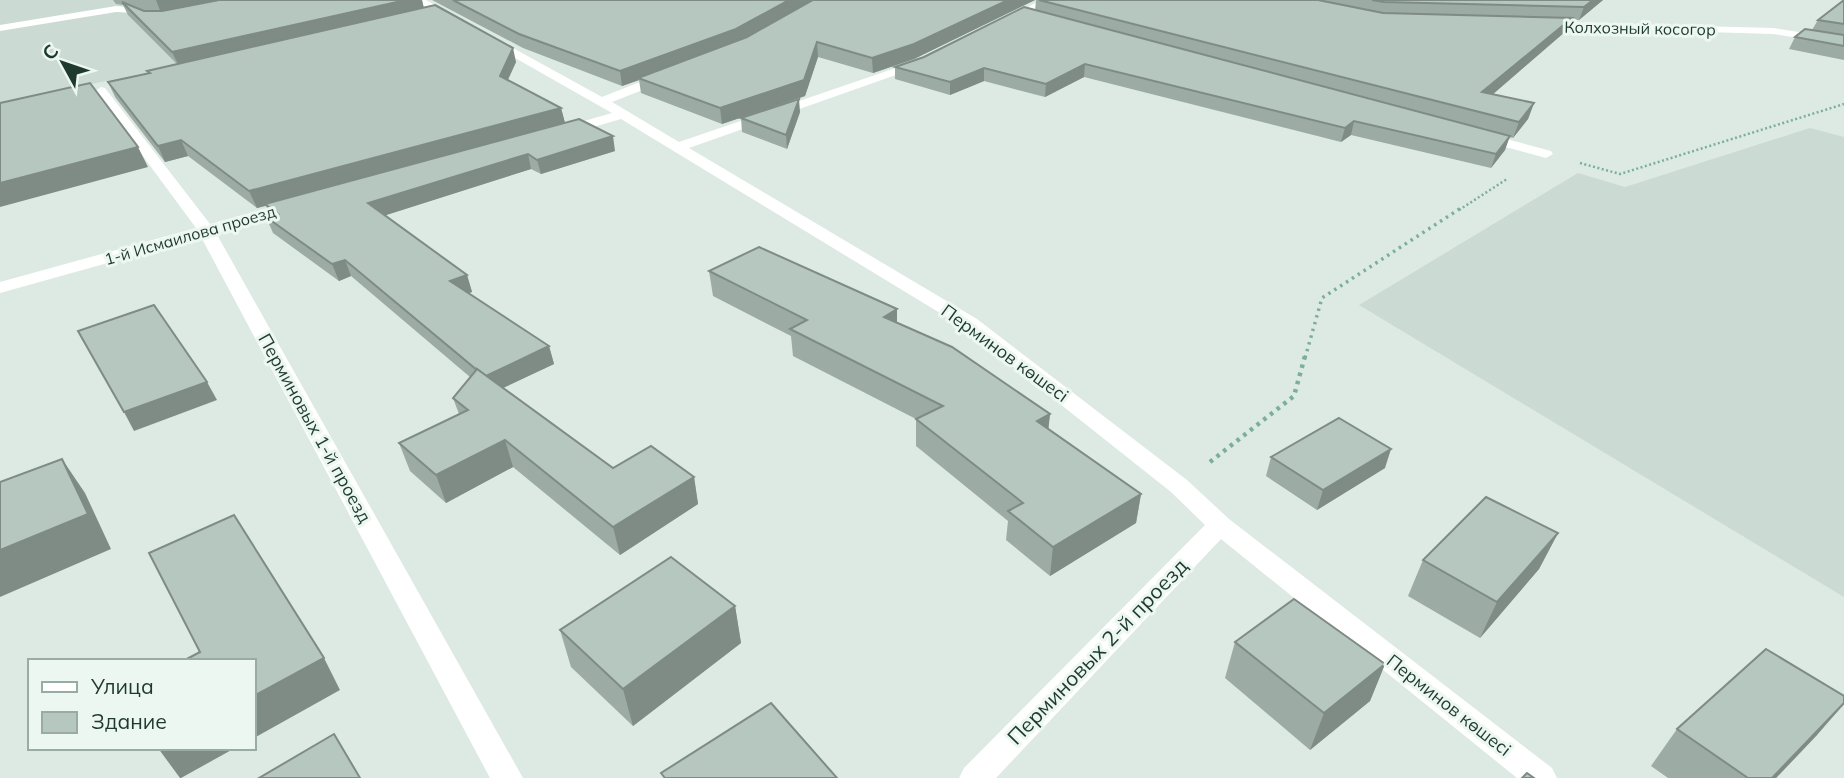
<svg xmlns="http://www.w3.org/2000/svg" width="1844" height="778" viewBox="0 0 1844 778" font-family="Mulish,sans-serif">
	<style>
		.built { fill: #cbdad2 }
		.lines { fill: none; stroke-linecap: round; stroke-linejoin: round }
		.path-far2 { stroke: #7caf9a; stroke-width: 2.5; stroke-dasharray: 2 2.5; stroke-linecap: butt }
		.path-far1 { stroke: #7caf9a; stroke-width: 3.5; stroke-dasharray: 2.5 4.5; stroke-linecap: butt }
		.path { stroke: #7caf9a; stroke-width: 4.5; stroke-dasharray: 3.5 5; stroke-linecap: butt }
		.service { fill: #fff; fill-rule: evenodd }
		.minor { fill: #fff; fill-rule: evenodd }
		.wall { fill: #9caba3 }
		.shaded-wall { fill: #7f8b85 }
		.building { fill: #b5c7be; stroke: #7f8b85; stroke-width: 2 }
		.labels { text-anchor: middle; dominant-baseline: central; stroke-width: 6; stroke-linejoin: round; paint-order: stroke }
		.far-street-label { font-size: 16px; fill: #1e3a2f; stroke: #edf7f1 }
		.street-label { font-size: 18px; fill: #1e3a2f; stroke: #edf7f1 }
		.near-street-label { font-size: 21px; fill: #1e3a2f; stroke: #edf7f1 }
	</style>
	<rect width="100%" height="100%" fill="#ddeae3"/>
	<g class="built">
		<path d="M0,0H183L265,48L0,103Z"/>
		<path d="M1810,128L1844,137V597L1359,305L1578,173L1625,187Z"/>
	</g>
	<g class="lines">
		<g class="path-far2">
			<path d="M1580,163L1620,174L1844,104"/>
			<path d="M1459,210L1507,179"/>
		</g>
		<path class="path-far1" d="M1305,358L1322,298L1461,208"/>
		<path class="path" d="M1210,462L1294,396L1305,356"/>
		<g class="service">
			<path d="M116,6L141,8L156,19L151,22L135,13L116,12L0,31V25Z"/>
			<path d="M1481,132L1551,151L1553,154L1546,158L1476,139V133Z"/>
		</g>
		<g class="minor">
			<path d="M414,0H426L459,19L450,21Z"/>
			<path d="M1041,0H1054L1010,23L1001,21Z"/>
			<path d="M1543,22L1773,28L1844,39V45L1773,34L1539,27L1538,25Z"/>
			<path d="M487,38H495L602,97L660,74H668V80L612,102L679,142L916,61H924V65L689,148L977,319L1187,480L1229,519L1552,768L1557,778H1517L1221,539L996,778H959L964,768L1205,525L1171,492L963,327L621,119L566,135H556V129L612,113L487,42Z"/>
			<path d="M101,87L105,88L210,224L294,201L302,206L300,209L216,233L523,778H490L201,237L0,293V282L196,228L95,91Z"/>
		</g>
	</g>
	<g class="wall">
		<path d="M113,0H422L424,8L516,62L508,80L561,108L565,123L615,151L541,174L531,169L385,215L467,275L472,292L468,293L549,346L554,364L503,388L613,468L694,477L698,504L620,555L513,467L446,503L410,471L399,443L459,414L453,398L470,377L351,276L339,281L273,233L266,217L270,216L266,206L257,208L188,156L165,162L115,97L108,82L149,73L147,71L177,64L128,15L123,5L116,4Z"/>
		<path d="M432,0H1035L914,59L873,73L818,57L805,96L722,124L641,93L639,80L622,86L523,48Z"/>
		<path d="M1036,0H1603L1579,20H1571L1566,31L1493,94L1534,103L1528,119L1513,138L1509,137L1505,150L1491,168L1351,135L1341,142L1084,77L1045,97L984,81L950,95L895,79V67L924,57L1035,11Z"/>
		<path d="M1844,0V60L1789,49L1795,37L1812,30L1818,20Z"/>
		<path d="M800,112L787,149L742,132L741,118Z"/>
		<path d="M709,271L897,323L1050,414L1048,429L1141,494L1136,523L1050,576L1006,540L1008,521L916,446V419L793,356L791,336L713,296Z"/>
		<path d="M1271,457L1385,468L1317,510L1266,476Z"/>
		<path d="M1558,533L1539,569L1480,638L1408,596L1423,560Z"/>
		<path d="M735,606L741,643L633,726L571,667L560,630Z"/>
		<path d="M1235,642L1385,664L1370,701L1310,750L1225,678Z"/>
		<path d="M1677,729L1817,735L1776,778H1668L1651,766Z"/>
	</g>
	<g class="shaded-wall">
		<path d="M156,0H239L161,13Z"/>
		<path d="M406,0H422L424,10L179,66L172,52Z"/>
		<path d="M789,0H814L738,43L638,78L639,80L622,86L620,71Z"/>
		<path d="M1008,0H1035L914,59L873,73L872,58Z"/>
		<path d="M1593,0H1603L1579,20L1584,7Z"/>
		<path d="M1572,18L1566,31L1477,108L1482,92Z"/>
		<path d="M817,42L818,57L805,96L722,124L720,108Z"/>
		<path d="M513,48L516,62L503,90L500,76Z"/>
		<path d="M1085,64L1084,77L1045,97L1046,84Z"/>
		<path d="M984,68V81L950,95V82Z"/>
		<path d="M799,99L800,112L787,149L786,135Z"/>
		<path d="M1534,103L1528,119L1513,138L1519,122Z"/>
		<path d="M561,108L565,123L257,208L249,191Z"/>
		<path d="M1354,121L1351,135L1341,142L1345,128Z"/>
		<path d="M613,136L615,151L541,174L537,160Z"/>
		<path d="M1510,136L1505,150L1491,168L1496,154Z"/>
		<path d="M181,140L188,156L165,162L158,146Z"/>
		<path d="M138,147L148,167L0,207V183Z"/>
		<path d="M528,154L531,169L374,219L368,203Z"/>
		<path d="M345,260L351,276L339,281L332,264Z"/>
		<path d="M467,275L472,292L455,298L450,281Z"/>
		<path d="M897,309V335L884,317Z"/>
		<path d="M549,346L554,364L490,394L485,376Z"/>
		<path d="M207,382L217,400L134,431L124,412Z"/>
		<path d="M1050,414L1047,442L1037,421Z"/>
		<path d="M505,440L513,467L446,503L436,475Z"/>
		<path d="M1391,449L1385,468L1317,510L1323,490Z"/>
		<path d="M62,459L85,493L111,549L0,597V550Z"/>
		<path d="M694,477L698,504L620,555L613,527Z"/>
		<path d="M1141,494L1136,523L1050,576L1053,547Z"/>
		<path d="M1558,533L1539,569L1480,638L1497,602Z"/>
		<path d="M735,606L741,643L633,726L623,689Z"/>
		<path d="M324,658L340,690L254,738V696Z"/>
		<path d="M1385,664L1370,701L1310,750L1324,713Z"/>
		<path d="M1844,704L1817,735L1776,778H1772Z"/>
		<path d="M158,748H235L181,778H180Z"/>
	</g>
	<g class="building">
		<path d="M219,0H406L172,52L122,2L144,11H162Z"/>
		<path d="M453,0H789L736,29L620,71L519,34Z"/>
		<path d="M813,0H1008L914,44L872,58L817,42L804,80L720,108L638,78L747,37Z"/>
		<path d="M1039,0H1318L1383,13L1572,18L1482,92L1534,103L1519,122Z"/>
		<path d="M1372,0H1593L1584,7L1384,2Z"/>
		<path d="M1844,0V24L1818,20Z"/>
		<path d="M435,5L513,48L500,76L561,108L249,191L181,140L158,146L108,82L150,73L147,71Z"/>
		<path d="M1024,7L1510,136L1496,154L1354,121L1345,128L1085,64L1046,84L984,68L950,82L895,67L924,57Z"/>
		<path d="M1805,29L1844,35V46L1795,37Z"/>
		<path d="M90,83L138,147L0,183V103Z"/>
		<path d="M799,99L786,135L741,118Z"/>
		<path d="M579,119L613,136L537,160L528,154L368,203L467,275L450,281L549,346L486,376L477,369V370L345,260L332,264L266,217L278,214L265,204Z"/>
		<path d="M759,247L897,309L884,317L952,347L1050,414L1037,421L1141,494L1053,547L1008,511L1023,503L916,419L943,406L790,329L807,320L709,271Z"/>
		<path d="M154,305L207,382L124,412L78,331Z"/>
		<path d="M477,369L613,468L651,446L694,477L613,527L505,440L436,475L399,443L468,410L453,398Z"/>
		<path d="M1339,418L1391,449L1323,490L1271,457Z"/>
		<path d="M62,459L88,514L0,550V482Z"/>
		<path d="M1486,497L1558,533L1497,602L1423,560Z"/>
		<path d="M234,515L324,658L254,696V661H183L200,652L149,553Z"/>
		<path d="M671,557L735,606L623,689L560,630Z"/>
		<path d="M1294,599L1385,664L1324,713L1235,642Z"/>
		<path d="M1766,649L1844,696V703L1772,778H1748L1677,729Z"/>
		<path d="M771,703L837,778H665L661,773Z"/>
		<path d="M334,734L360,778H259Z"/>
		<path d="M1527,773L1534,778H1522Z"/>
	</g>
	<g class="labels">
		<g class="far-street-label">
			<text transform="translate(1640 28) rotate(1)">Колхозный косогор</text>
			<text transform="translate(190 235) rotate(-16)">1-й Исмаилова проезд</text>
		</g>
		<g class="street-label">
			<text transform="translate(1005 353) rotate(36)">Перминов көшесі</text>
			<text transform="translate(315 428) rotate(61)">Перминовых 1-й проезд</text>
			<text transform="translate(1449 705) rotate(38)">Перминов көшесі</text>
		</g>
		<g class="near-street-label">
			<text transform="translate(1097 651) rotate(-46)">Перминовых 2-й проезд</text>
		</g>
	</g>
	<rect x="28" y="659" width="228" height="91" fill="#edf7f1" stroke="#9aaba3" stroke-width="2"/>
	<rect x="42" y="682" width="35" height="10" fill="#ffffff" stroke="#9aaba3" stroke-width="2"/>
	<text x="91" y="694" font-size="21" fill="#1e3a2f">Улица</text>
	<rect x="42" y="712" width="35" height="21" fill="#b5c7be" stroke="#9aaba3" stroke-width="2"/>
	<text x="91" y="729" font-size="21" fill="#1e3a2f">Здание</text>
	<g transform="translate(63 63) rotate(310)" stroke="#edf7f1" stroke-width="5" paint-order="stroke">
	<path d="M0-5L12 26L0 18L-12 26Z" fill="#1e3a2f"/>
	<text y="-10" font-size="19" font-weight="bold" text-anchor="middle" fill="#1e3a2f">С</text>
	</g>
</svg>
